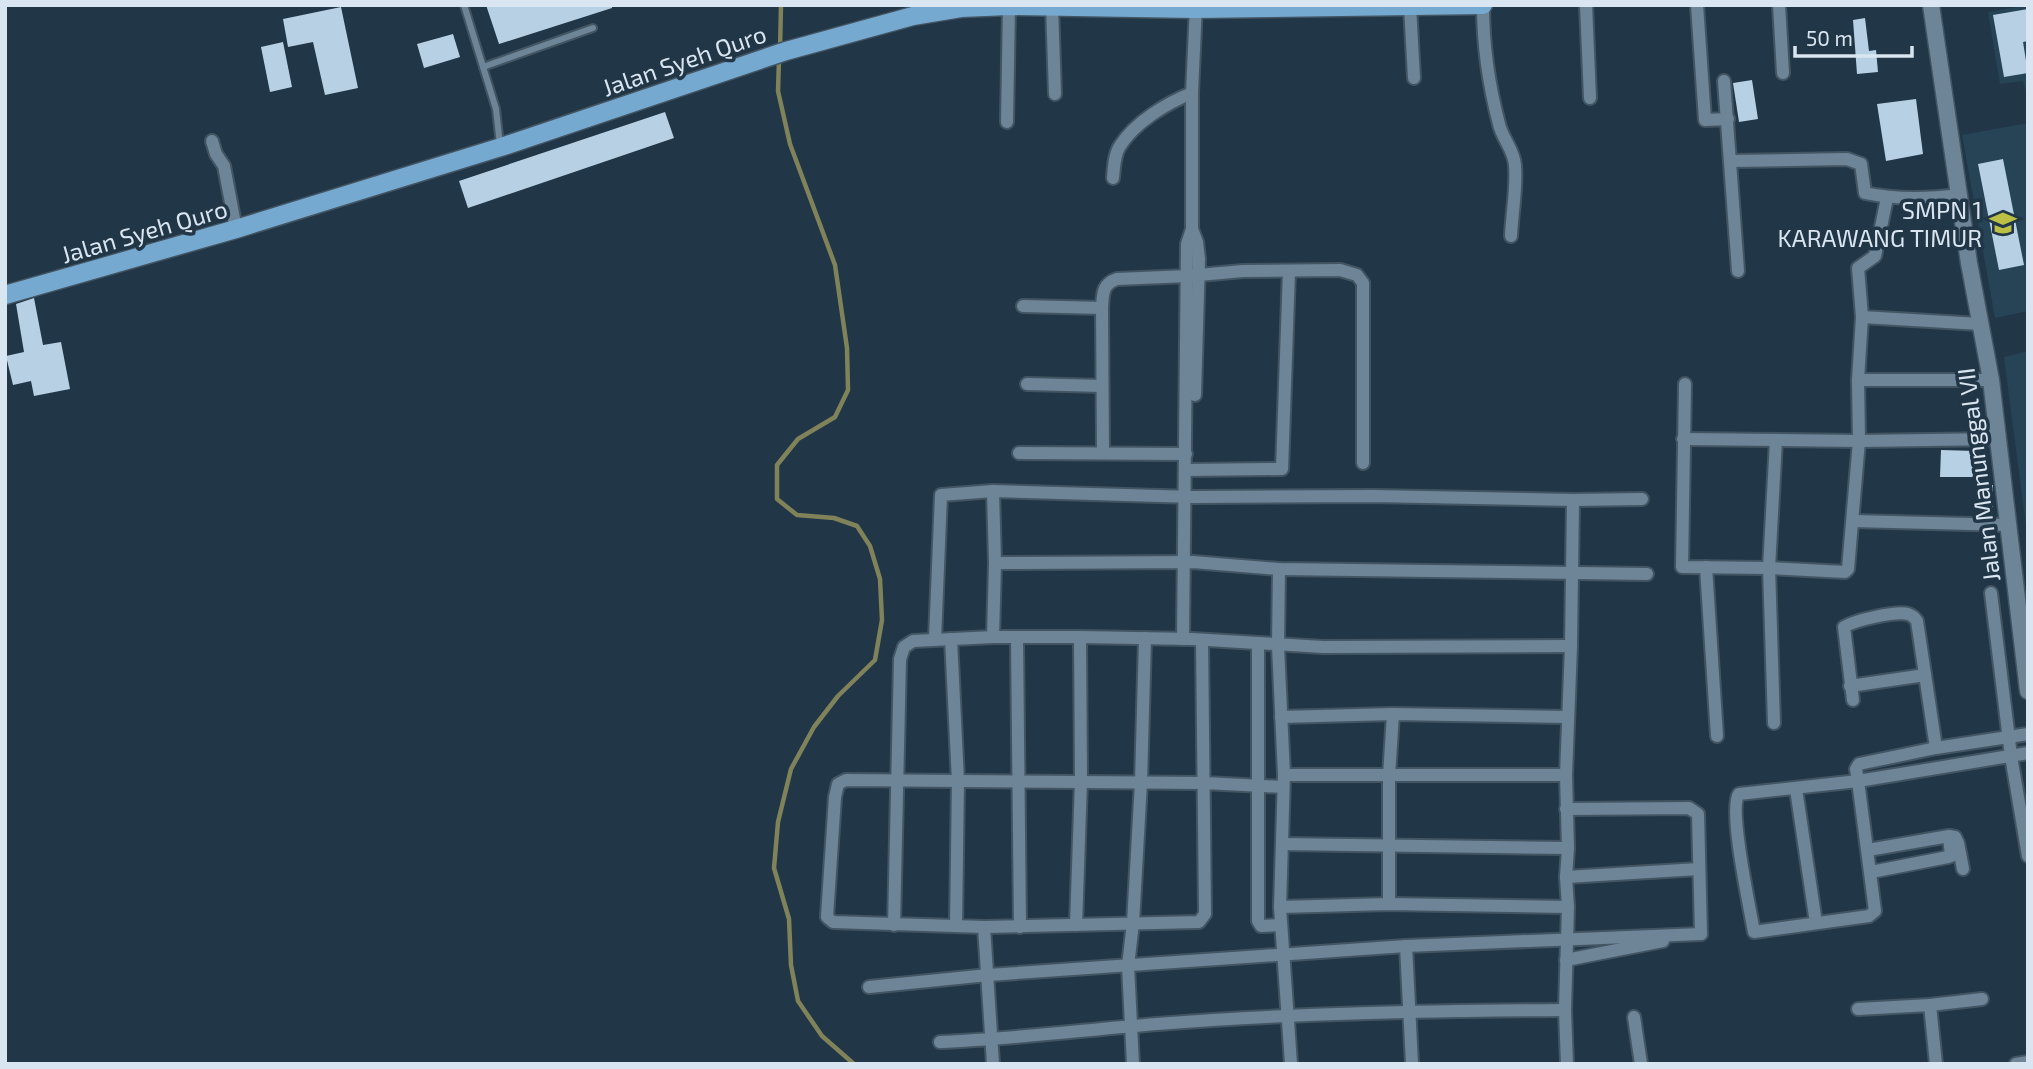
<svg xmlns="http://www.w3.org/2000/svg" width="2033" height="1069" viewBox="0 0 2033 1069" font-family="'Exo 2',sans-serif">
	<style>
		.built { fill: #274356 }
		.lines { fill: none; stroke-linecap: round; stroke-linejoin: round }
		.stream { stroke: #80825a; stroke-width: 4.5 }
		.building { fill: #b7d0e4 }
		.service-casing { stroke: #435563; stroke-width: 10 }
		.minor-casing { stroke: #435563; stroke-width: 16 }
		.tertiary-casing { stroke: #435563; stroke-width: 19 }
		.primary-casing { stroke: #435563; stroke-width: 21 }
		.service { stroke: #6d8597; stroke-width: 6 }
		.minor { stroke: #6d8597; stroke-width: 12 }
		.tertiary { stroke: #6d8597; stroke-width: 16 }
		.primary { stroke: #76a9d0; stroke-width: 18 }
		.labels { text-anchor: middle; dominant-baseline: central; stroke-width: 7; stroke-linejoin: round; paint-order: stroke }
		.street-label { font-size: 24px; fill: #d9e5f0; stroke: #213646 }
		.poi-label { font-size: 24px; fill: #d9e5f0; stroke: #213646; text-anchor: end }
	</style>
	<rect width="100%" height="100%" fill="#213646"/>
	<g class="built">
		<path d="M2028,5V100L2023,81L2000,84L1988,12Z"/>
		<path d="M2028,123V311L1995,318L1962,135Z"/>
		<path d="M2028,351V542L2004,357Z"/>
	</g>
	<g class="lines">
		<g class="stream">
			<path d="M780,50L781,5"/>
			<path d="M779,59L778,91L790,144L835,265L847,348L848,390L835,417L798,439L777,465V499L797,515L834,518L857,526L870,546L880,579L882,620L875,660L838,696L814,727L791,769L778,822L774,868L789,919L791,965L798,1001L822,1036L854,1064"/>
		</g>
	</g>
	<g class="building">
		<path d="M486,5H612V8L499,44Z"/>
		<path d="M341,7L358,88L325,95L313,42L288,47L283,19Z"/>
		<path d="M2028,9V41L2023,42L2028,73L2004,77L1993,15Z"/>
		<path d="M1865,18L1869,51L1876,50L1878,72L1857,74L1853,20Z"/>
		<path d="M453,34L460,57L424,68L417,44Z"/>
		<path d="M283,42L292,87L270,92L261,47Z"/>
		<path d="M1752,80L1758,119L1739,122L1733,83Z"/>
		<path d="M1916,99L1923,154L1886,161L1877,104Z"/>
		<path d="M665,112L674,138L468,208L459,181Z"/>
		<path d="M2003,159L2024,265L1999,270L1978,164Z"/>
		<path d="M34,298L43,345L61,342L70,389L34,396L31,381L13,385L6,356L24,352L16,304Z"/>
		<path d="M1941,450L1976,451V477H1940Z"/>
		<path d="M1979,484L1993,485V514L1977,513Z"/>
	</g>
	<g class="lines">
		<g class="service-casing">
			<g id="service">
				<path d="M464,5L496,109L500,145"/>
				<path d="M483,67L593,28"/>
			</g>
		</g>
		<g class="minor-casing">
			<g id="minor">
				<path d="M1483,5C1483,45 1489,86 1499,124C1502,138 1514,150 1515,165C1517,188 1512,213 1511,236"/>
				<path d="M1586,5L1590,98"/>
				<path d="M1697,5L1705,120L1728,119"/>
				<path d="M1779,5L1783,73"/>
				<path d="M1052,6L1055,94"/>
				<path d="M1410,6L1414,78"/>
				<path d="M1724,81L1738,271"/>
				<path d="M1007,122L1009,6"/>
				<path d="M212,141L216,154L224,166L236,229"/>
				<path d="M1731,161L1847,159L1861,164L1865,193C1897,200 1927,199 1959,195"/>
				<path d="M1113,178C1114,168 1114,155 1120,146C1135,122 1167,103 1192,93"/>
				<path d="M1192,229L1197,242L1199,259L1195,395"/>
				<path d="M1023,306L1102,308"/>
				<path d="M1862,317L1980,324"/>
				<path d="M1858,380H1991"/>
				<path d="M1027,384L1102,386"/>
				<path d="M1685,384L1682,567L1769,568L1845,572L1848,569L1859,441L1858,380L1862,317L1858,268L1875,256L1887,198"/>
				<path d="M1683,439L1859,441L1999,439"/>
				<path d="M1019,453L1186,454"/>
				<path d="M1103,453L1102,308C1103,294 1102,284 1117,279L1188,276L1243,271L1340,270L1357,275L1363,283V463"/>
				<path d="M1186,470L1282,469L1289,271"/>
				<path d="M993,491L995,563L993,637"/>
				<path d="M1853,521L2009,525"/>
				<path d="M995,563L1193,562L1279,569L1647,574"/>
				<path d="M1706,567L1717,736"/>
				<path d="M1279,569L1278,646L1284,775L1280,907L1291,1064"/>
				<path d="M1991,593L2011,756L2028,856"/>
				<path d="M1017,638L1020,927"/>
				<path d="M935,639L941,495L993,491L1193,497L1373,496L1573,500L1642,499"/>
				<path d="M951,639L958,781L956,926"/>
				<path d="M1183,639L1187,244L1192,229V93L1196,5"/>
				<path d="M1202,640L1205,914L1199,922L984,927L833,922L827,917L835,797L838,784L846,780L1205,783L1283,787"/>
				<path d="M1258,644V921L1261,926L1281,925"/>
				<path d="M1850,686L1925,675"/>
				<path d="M1853,700L1844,627C1855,620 1896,611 1908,614C1913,616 1914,617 1917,621L1936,748"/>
				<path d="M1281,717L1393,714L1567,717"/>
				<path d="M1774,723L1769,568L1776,440"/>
				<path d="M2028,734L1936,748L1859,764L1856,769L1858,781L1875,911L1869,916L1754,932C1750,909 1728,808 1739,794L1858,781L2028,753"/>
				<path d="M1284,775H1566"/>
				<path d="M1796,789L1816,923"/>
				<path d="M1566,809L1689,808L1698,814L1701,934"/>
				<path d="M1282,844L1568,848"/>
				<path d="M1868,850L1949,836L1955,837L1958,843L1963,869"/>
				<path d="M1871,872L1948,857L1951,856L1949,836"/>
				<path d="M1566,877L1699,869"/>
				<path d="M1389,904V776L1393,714"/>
				<path d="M1280,907L1389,904L1568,907"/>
				<path d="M894,925L900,659L904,647L913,641L993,637H1080L1192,639L1323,647L1571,646"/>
				<path d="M1076,925L1081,781L1080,637"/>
				<path d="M984,927L993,1064"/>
				<path d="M1406,946L1412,1064"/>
				<path d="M1566,960L1663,941"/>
				<path d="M869,987L988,975L1406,946L1701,934"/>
				<path d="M1930,1005L1982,999"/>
				<path d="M1858,1009L1930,1005L1936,1064"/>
				<path d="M1634,1017L1641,1064"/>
				<path d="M940,1042C1012,1039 1084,1030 1157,1024C1293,1013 1429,1011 1565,1010"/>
				<path d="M1133,1064L1128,966L1133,923L1141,782L1145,638"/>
				<path d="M1567,1064L1565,1010L1568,907L1566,877L1568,848L1566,775L1571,646L1573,500"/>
				<path d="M2016,1064L2028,1062"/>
			</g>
		</g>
		<g class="tertiary-casing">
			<path id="tertiary" d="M1931,5L1969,263L1991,380L2028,691"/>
		</g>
		<g class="primary-casing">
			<path id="primary" d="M5,295L236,229L501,147L786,51L913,16L961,8L1009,6L1195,9L1483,5"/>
		</g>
		<use href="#service" class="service"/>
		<use href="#minor" class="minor"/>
		<use href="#tertiary" class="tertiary"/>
		<use href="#primary" class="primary"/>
	</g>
	<defs>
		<g id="school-bare" transform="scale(2.1)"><path d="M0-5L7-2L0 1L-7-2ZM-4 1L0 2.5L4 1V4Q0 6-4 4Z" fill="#bbc044" stroke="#213646" stroke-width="2.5" paint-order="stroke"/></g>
	</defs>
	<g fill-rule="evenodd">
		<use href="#school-bare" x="2003" y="223"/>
	</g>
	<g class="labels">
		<g class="street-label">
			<text transform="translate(684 60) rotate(-19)">Jalan Syeh Quro</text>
			<text transform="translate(144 231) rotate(-16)">Jalan Syeh Quro</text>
			<text transform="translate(1978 475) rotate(-97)">Jalan Manunggal VII</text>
		</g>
		<g class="poi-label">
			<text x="1982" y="209">SMPN 1<tspan x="1982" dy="28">KARAWANG TIMUR</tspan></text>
		</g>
	</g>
	<rect width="2033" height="1069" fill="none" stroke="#d9e5f0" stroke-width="14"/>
	<path d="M1795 46v10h117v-10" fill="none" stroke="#d9e5f0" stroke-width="3.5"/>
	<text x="1806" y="46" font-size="21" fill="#d9e5f0" stroke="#213646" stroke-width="5" paint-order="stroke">50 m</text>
</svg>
